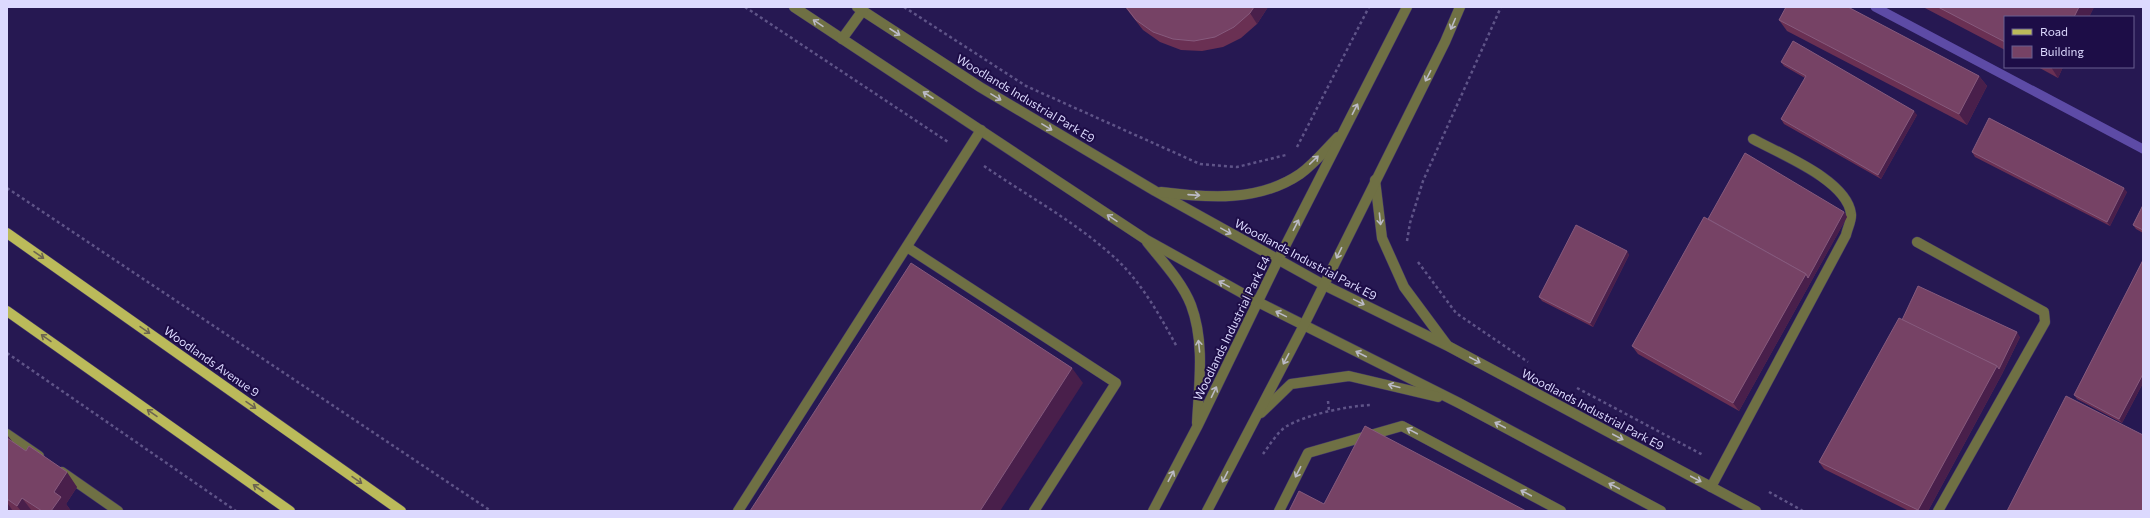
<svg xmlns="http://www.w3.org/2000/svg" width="2150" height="518" viewBox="0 0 2150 518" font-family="Commissioner,sans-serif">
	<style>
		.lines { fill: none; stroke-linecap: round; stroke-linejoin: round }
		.stream { stroke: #5d4ba6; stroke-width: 9 }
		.minor-casing { stroke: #3f336a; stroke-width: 11 }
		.major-casing { stroke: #3f336a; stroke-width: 11 }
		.path { stroke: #5f5488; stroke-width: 2.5; stroke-dasharray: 3 3; stroke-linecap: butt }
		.minor { stroke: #6f7044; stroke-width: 10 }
		.major { stroke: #bbba5a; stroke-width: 10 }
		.wall { fill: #6a3053 }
		.shaded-wall { fill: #491f4b }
		.building { fill: #764265; stroke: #865a7d }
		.oneway { stroke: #bbbac6 }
		.oneway2 { stroke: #6c6450 }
		.labels { text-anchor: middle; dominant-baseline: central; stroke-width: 4; stroke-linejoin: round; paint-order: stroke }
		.street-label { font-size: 12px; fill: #dcd9fe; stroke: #1d0d47 }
	</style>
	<rect width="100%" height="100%" fill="#261852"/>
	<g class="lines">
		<path class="stream" d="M1875,7L2143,149"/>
		<g class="minor-casing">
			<g id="minor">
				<path d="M794,7L1145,239L1258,302L1459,403L1661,511"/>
				<path d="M857,7L980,87L1155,191L1324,285L1448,346L1756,511"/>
				<path d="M842,39L863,10"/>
				<path d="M1375,180L1382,238L1404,287L1447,345"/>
				<path d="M1161,192C1208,198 1259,202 1300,174C1314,164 1326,149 1338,137"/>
				<path d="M1147,242C1162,261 1182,282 1191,305C1205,342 1199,384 1197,423"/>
				<path d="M1917,242L2044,312L2045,322L1938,511"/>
				<path d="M907,247L1116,383L1034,511"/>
				<path d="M1261,413L1291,384L1349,376L1438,397"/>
				<path d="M7,434L39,456"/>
				<path d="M62,472L118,511"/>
				<path d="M1711,487L1846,235C1847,229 1852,220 1851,214C1847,180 1780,154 1753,139"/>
				<path d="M738,511L981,130"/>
				<path d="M1153,511L1197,427L1278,260L1407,7"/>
				<path d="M1207,511L1304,325L1445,42L1460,7"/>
				<path d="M1279,511L1308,453L1402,426L1561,511"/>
			</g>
		</g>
		<g class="major-casing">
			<g id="major">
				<path d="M7,233L401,511"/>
				<path d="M7,311L290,511"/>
			</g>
		</g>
		<g class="path">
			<path d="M745,7L948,142"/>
			<path d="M904,7L1026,86L1200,164L1237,167L1286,155"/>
			<path d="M1297,147L1369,7"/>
			<path d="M984,166C1023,193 1072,220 1107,251C1138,276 1158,312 1177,347"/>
			<path d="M7,188L491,511"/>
			<path d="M1407,241L1410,223L1423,181L1501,7"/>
			<path d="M1418,262L1456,313L1528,362"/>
			<path d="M7,353L236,511"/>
			<path d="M1577,388L1703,455"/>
			<path d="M1328,401L1329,411"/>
			<path d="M1263,454C1269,446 1278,431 1287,426C1308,414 1348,406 1371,405"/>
			<path d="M1769,492L1803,511"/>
		</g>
		<use href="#minor" class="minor"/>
		<use href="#major" class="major"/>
	</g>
	<g class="wall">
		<path d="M1125,7H1268L1257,24L1241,38L1223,47L1202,51L1181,50L1160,42L1143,30Z"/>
		<path d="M1923,7H2094L2089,17H2005V50Z"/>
		<path d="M1779,20L1979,76L1987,86L1967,125L1787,31Z"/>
		<path d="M1781,62L1917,115L1881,179L1784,124L1781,119L1805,78L1784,66Z"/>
		<path d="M2038,67H2063L2058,78Z"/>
		<path d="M1972,152L2127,192L2110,226L1975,157Z"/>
		<path d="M2143,205V233L2136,229L2133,225Z"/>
		<path d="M1844,212L1847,217L1739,411L1638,354L1632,346Z"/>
		<path d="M1627,251L1629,255L1593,327L1542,301L1539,297Z"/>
		<path d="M2143,260V383L2122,423L2077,399L2074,395Z"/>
		<path d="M1902,320L2020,337L2002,374L1928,511H1909L1824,469L1819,462Z"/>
		<path d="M7,435L12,442L77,487L66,504L71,511H14L12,510L13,511H7Z"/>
	</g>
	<g class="shaded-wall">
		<path d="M1254,7H1268L1257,24L1250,13Z"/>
		<path d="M2079,7H2094L2089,17H2074Z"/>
		<path d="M2051,67H2063L2058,78Z"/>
		<path d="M1979,76L1987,86L1967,125L1959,114Z"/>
		<path d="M1914,111L1917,115L1881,179L1878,175Z"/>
		<path d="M2124,188L2127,192L2110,226L2107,222Z"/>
		<path d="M1844,212L1847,217L1739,411L1733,403L1806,274Z"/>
		<path d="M1627,251L1629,255L1593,327L1590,323Z"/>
		<path d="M2017,332L2020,337L2002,374L1928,511H1919L1918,510L1997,366Z"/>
		<path d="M1072,368L1083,383L1000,511H980Z"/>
		<path d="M2143,374V383L2122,423L2119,419Z"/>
		<path d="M7,435L12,441L7,445Z"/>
		<path d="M67,472L77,487L66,504L71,511H51L54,492Z"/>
		<path d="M22,498L32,511H21L17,506Z"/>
		<path d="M7,504H8L13,511H7Z"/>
	</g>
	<g class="building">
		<path d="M1126,7H1254L1250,13L1234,27L1215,37L1194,41L1173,39L1153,32L1136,20Z"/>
		<path d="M1786,7H1848L1979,76L1959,114L1779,20Z"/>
		<path d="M1938,7H2079L2074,17H2005V42Z"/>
		<path d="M1793,41L1914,111L1878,175L1781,119L1806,76L1781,62Z"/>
		<path d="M1989,118L2124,188L2107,222L1972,152Z"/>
		<path d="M1745,153L1844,212L1808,278L1806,274L1708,219Z"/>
		<path d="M2143,205V230L2133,225Z"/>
		<path d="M1704,217L1806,274L1733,403L1632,346Z"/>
		<path d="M1576,225L1627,251L1590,323L1539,297Z"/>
		<path d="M2143,260V374L2119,419L2074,395Z"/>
		<path d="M911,263L1072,368L980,511H750Z"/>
		<path d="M1918,286L2017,332L1999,369L1997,366L1902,320Z"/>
		<path d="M1899,318L1997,366L1918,510L1819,462Z"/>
		<path d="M2066,396L2143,435V511H2007Z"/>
		<path d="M1365,426L1526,511H1289L1299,491L1324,504Z"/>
		<path d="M7,438L26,451L29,446L67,472L54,492L61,497L51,511H42L22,498L17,506L7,499Z"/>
	</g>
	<defs><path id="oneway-shaft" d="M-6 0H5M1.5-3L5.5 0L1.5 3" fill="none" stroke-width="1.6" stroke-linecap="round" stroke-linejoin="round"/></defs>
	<g class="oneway">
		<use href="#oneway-shaft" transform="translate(818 23) rotate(-146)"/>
		<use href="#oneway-shaft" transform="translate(1453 24) rotate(113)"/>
		<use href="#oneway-shaft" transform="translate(895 32) rotate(33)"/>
		<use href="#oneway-shaft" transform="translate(1428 76) rotate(117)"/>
		<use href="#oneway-shaft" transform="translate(928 95) rotate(-147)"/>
		<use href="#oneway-shaft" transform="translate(996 97) rotate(31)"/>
		<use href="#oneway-shaft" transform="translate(1355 109) rotate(-63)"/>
		<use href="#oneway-shaft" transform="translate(1047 127) rotate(31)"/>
		<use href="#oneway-shaft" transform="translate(1314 160) rotate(-44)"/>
		<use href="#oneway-shaft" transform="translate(1194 195) rotate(4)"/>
		<use href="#oneway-shaft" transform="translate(1112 218) rotate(-146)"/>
		<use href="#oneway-shaft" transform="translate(1380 219) rotate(84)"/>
		<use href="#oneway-shaft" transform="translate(1296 225) rotate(-63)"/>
		<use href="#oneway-shaft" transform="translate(1226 231) rotate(29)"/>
		<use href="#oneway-shaft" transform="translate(1339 253) rotate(116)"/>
		<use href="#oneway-shaft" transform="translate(1224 284) rotate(-151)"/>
		<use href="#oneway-shaft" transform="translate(1359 302) rotate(26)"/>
		<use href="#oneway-shaft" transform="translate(1281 314) rotate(-154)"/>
		<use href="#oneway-shaft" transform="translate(1199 346) rotate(-96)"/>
		<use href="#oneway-shaft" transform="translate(1361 354) rotate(-153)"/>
		<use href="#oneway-shaft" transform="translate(1286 359) rotate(118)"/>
		<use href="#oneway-shaft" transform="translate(1475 360) rotate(28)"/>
		<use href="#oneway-shaft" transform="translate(1394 386) rotate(-165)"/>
		<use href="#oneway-shaft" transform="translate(1214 392) rotate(-64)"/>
		<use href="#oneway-shaft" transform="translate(1500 425) rotate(-152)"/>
		<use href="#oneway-shaft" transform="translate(1412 431) rotate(-152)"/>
		<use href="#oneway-shaft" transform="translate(1618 437) rotate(28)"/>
		<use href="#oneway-shaft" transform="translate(1298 472) rotate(117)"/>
		<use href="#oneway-shaft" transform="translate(1171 476) rotate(-62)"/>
		<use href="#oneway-shaft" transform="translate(1225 477) rotate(117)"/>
		<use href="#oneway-shaft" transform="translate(1696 479) rotate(28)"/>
		<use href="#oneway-shaft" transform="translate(1614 486) rotate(-152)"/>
		<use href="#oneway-shaft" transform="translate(1526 493) rotate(-152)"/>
	</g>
	<g class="oneway2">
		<use href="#oneway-shaft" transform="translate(39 255) rotate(35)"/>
		<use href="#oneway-shaft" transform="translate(145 330) rotate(35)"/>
		<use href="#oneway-shaft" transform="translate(46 338) rotate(-145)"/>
		<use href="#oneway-shaft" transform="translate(251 405) rotate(35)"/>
		<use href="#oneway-shaft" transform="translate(152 413) rotate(-145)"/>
		<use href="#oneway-shaft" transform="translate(357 480) rotate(35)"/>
		<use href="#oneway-shaft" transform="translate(258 488) rotate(-145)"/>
	</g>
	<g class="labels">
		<g class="street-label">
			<text transform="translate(1026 98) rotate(31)">Woodlands Industrial Park E9</text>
			<text transform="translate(1306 259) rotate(28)">Woodlands Industrial Park E9</text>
			<text transform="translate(1231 328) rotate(-64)">Woodlands Industrial Park E4</text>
			<text transform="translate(212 361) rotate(35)">Woodlands Avenue 9</text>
			<text transform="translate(1593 409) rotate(28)">Woodlands Industrial Park E9</text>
		</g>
	</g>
	<rect width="2150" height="518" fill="none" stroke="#dcd9fe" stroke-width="16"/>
	<rect x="2004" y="16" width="130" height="52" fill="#1d0d47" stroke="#695f90"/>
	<rect x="2012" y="29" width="20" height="6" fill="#bbba5a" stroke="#695f90"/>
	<text x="2040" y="36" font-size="12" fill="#dcd9fe">Road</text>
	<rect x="2012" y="46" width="20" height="12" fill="#764265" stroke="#695f90"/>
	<text x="2040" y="56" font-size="12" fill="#dcd9fe">Building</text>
</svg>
